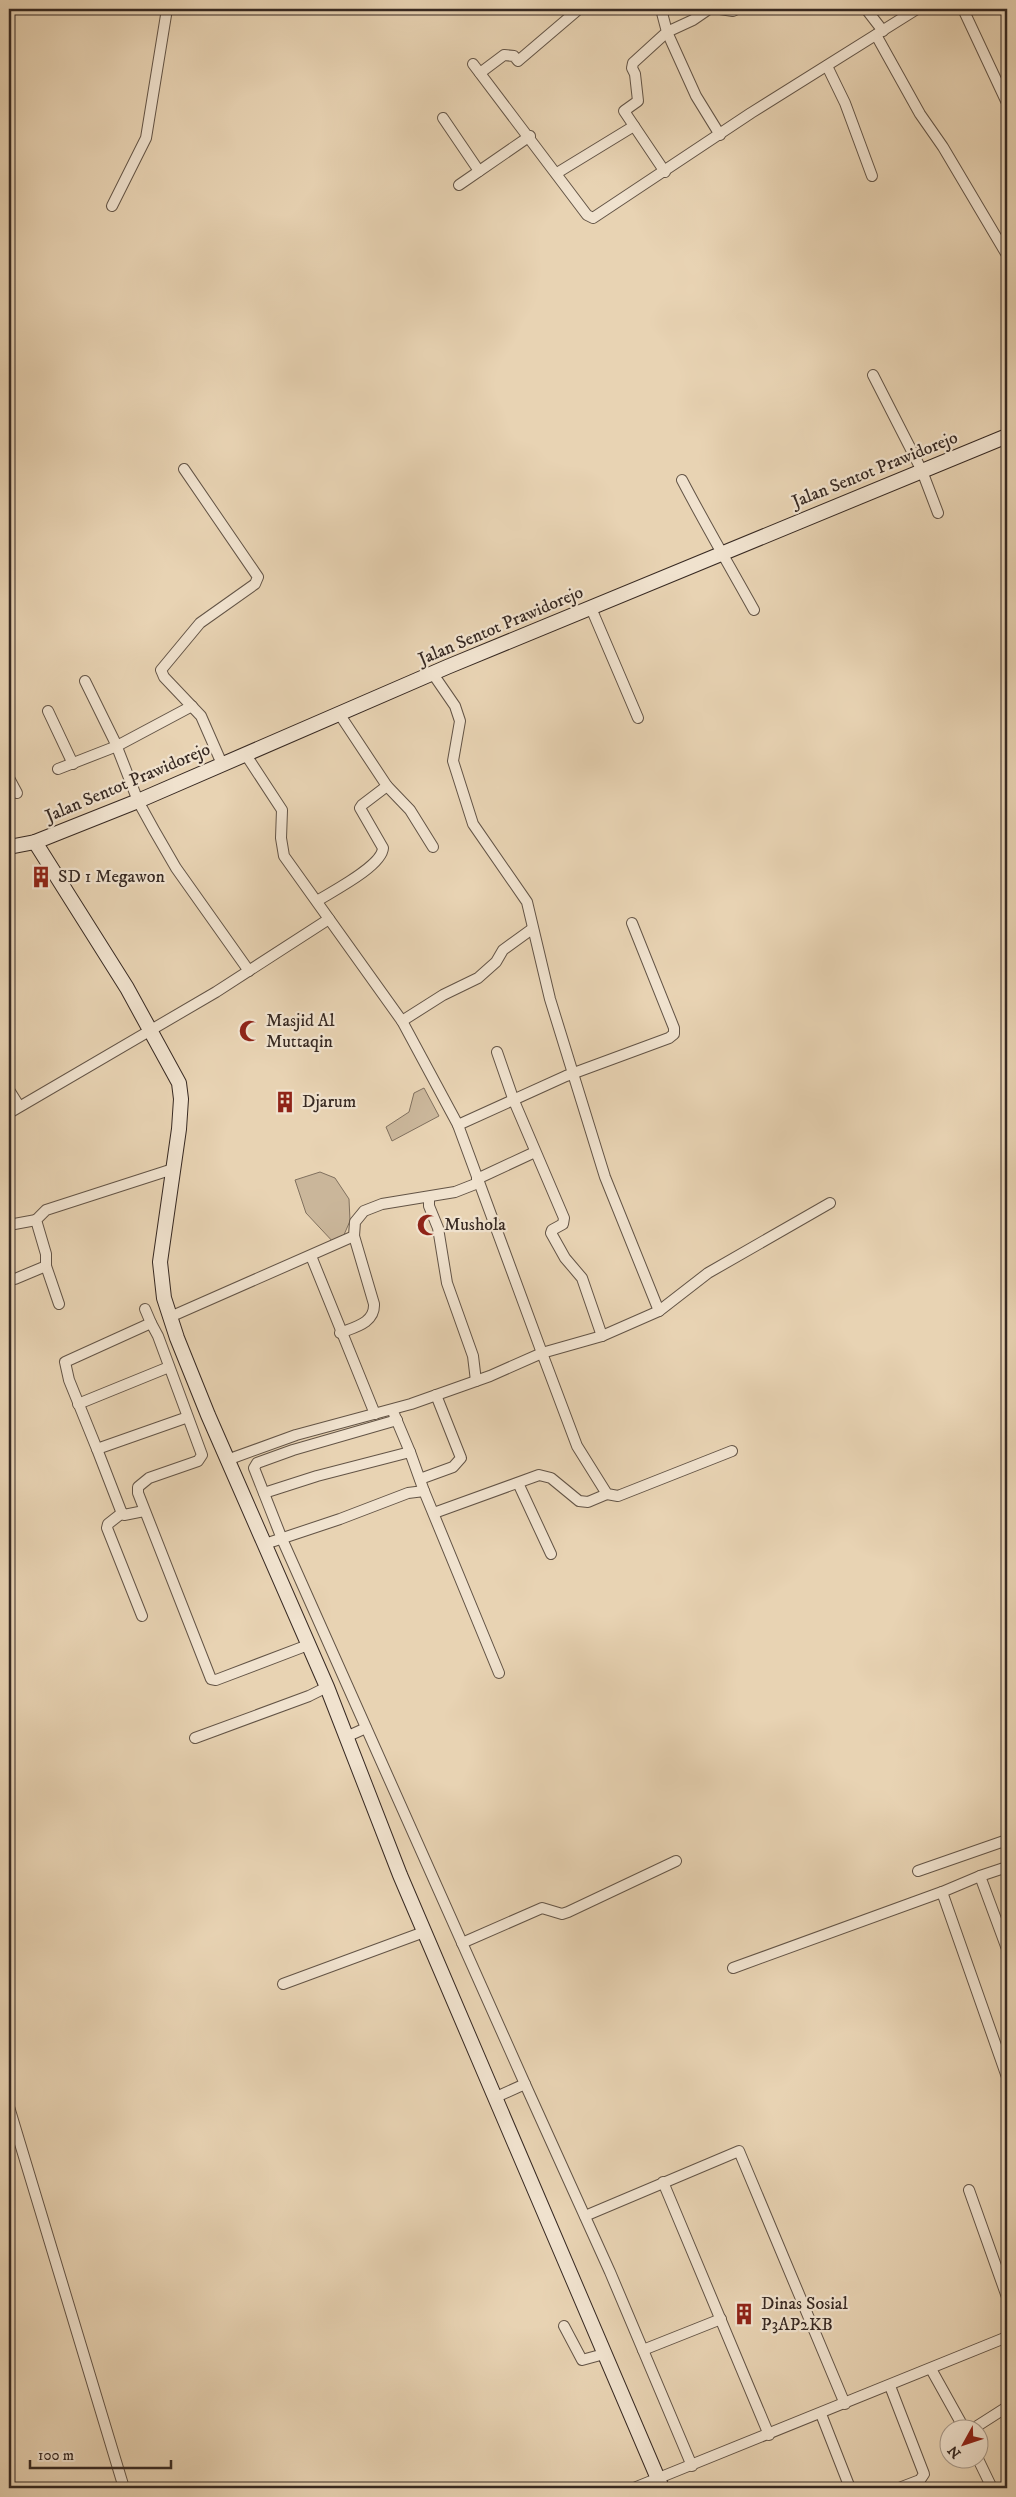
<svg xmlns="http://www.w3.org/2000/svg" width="1016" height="2497" viewBox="0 0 1016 2497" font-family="'IM FELL DW Pica',serif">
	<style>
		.green { fill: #cab69a; stroke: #80705e }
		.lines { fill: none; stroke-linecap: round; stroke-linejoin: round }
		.street-casing { stroke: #635446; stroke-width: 12 }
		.secondary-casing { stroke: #372922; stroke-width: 16 }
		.street { stroke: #f0e2ce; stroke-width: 10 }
		.secondary { stroke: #f0e2ce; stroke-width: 14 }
		.labels { text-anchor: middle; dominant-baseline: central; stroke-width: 4.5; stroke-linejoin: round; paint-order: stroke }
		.street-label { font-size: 18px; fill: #372922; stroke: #f0e2ce }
		.poi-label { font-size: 18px; fill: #372922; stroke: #f0e2ce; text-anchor: start }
	</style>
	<rect width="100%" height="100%" fill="#e8d3b3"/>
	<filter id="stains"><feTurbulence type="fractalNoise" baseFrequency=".004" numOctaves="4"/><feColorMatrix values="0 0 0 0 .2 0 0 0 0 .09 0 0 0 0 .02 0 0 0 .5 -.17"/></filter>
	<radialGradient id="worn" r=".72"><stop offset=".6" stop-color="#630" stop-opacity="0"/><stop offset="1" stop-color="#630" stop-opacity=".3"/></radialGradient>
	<g class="green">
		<path d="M424,1088L439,1116L392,1141L386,1127L409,1112L414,1093Z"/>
		<path d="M320,1172L335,1178L349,1199L350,1221L343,1237L335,1244L306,1213L295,1180Z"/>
	</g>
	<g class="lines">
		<g class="street-casing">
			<g id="street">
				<path d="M661,9L667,32L633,63L632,68L635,74L638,101L624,111L665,172"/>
				<path d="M709,9L693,20L667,32L696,96L720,135"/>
				<path d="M720,9L733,11L737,9"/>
				<path d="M866,9L883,31"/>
				<path d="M963,9L1007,103"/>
				<path d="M876,35L920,114L943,147L1007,255"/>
				<path d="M473,64L587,215L593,218L751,113L917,9"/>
				<path d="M827,66L845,103L872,176"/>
				<path d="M480,73L504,55L514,56L518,61L579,9"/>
				<path d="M443,118L479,171"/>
				<path d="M557,173L634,126"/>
				<path d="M459,185L530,136"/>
				<path d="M112,206L146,138L167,9"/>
				<path d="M873,375L922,471L938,513"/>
				<path d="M184,469L258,577L255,584L200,623L161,670L164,677L201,716L222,764"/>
				<path d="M682,480C705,524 730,567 754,610"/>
				<path d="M591,608L638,718"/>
				<path d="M433,674L455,706L460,721L453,761L473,824L527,902L550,999L605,1177L659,1311"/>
				<path d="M85,681L115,742L138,801L154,830L176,868L249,971"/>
				<path d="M48,711L73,764"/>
				<path d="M246,755L282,810L281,838L284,856L402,1021L458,1125L542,1353L602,1336L659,1311L708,1273L830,1203"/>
				<path d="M58,769L117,746L192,706"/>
				<path d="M9,778L17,793"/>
				<path d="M387,786L410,810L433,847"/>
				<path d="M317,901C333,891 382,866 383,848L360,808L362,805L387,786L340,715"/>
				<path d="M402,1021L443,995L478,978L496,962L503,950L532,929"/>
				<path d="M497,1052L514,1101L564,1218L563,1224L552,1230L551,1233L565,1258L582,1278L602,1336"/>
				<path d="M9,1090L19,1106"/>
				<path d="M9,1113L216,992L329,919"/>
				<path d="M458,1125L566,1076L669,1038L674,1034V1028L632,923"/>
				<path d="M477,1179L535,1152"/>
				<path d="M429,1197V1206L438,1228L447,1283L473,1356L476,1381"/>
				<path d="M9,1225L36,1220"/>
				<path d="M311,1256L375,1414"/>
				<path d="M46,1266L59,1304"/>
				<path d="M15,1279L46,1266V1254L36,1220L46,1210L173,1169"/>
				<path d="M145,1309L151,1323"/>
				<path d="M170,1317L354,1236L355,1222L364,1211L382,1204L455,1192L478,1183"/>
				<path d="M340,1333C355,1327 375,1323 374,1304L354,1236"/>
				<path d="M78,1404L169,1367"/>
				<path d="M394,1414L410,1452"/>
				<path d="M188,1417L97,1449L69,1380L65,1362L151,1323L158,1336L202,1455L198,1461L149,1478L138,1487V1493L211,1679L216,1680L308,1645"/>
				<path d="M397,1420L293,1450L257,1463L254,1468L282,1539L525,2084"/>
				<path d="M97,1449L121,1511L124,1515L144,1511"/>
				<path d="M227,1460L296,1435L411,1404L490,1376L542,1353L577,1446L607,1494L618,1496L732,1451"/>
				<path d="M420,1479L453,1467L461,1458L436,1395"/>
				<path d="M518,1483L551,1554"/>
				<path d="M264,1493L317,1476L410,1452L424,1491"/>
				<path d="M122,1513L108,1524L107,1528L142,1616"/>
				<path d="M434,1513L539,1475L551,1478L579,1501L588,1502L607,1494"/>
				<path d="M265,1544L340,1519L408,1493L424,1491L499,1673"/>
				<path d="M346,1737L366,1728"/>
				<path d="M195,1738L309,1696L327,1687"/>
				<path d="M1007,1867L980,1876L1007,1949"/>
				<path d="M918,1871L1007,1840"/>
				<path d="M980,1876L942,1892L1007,2077"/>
				<path d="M462,1943L542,1908L562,1914L568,1912L676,1861"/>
				<path d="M733,1968L942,1892"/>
				<path d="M283,1984L424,1932"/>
				<path d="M494,2098L525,2084L610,2272L692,2466"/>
				<path d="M9,2107L124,2488"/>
				<path d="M663,2182L769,2435"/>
				<path d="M969,2190L1007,2297"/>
				<path d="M585,2216L739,2151L845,2404"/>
				<path d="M564,2326L582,2360L604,2354"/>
				<path d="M643,2350L721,2319"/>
				<path d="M931,2369L965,2430"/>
				<path d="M890,2386L924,2474L920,2480L899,2488"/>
				<path d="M821,2414L850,2488"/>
				<path d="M971,2430L1007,2407"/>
				<path d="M978,2459L992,2488"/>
				<path d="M634,2488L1007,2337"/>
			</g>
		</g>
		<g class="secondary-casing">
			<g id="secondary">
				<path d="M35,842L127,988L179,1083L181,1099L179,1129L160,1262L164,1298L177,1338L208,1415L327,1687L400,1875L662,2488"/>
				<path d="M9,847L35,842L138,801L447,667L1007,436"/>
			</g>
		</g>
		<use href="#street" class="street"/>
		<use href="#secondary" class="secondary"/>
	</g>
	<defs>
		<g id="building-bare" transform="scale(1.725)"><path d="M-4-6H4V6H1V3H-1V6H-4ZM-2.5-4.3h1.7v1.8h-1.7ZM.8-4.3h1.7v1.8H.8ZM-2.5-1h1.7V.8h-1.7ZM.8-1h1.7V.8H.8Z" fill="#8f2418" stroke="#f0e2ce" stroke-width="2.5" paint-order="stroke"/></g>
		<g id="mosque-bare" transform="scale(1.725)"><path d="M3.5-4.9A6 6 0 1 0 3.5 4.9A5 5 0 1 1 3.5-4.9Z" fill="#8f2418" stroke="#f0e2ce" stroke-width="2.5" paint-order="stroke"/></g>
	</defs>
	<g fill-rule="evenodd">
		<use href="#building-bare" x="41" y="877"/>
		<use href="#mosque-bare" x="250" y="1031"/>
		<use href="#building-bare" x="285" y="1102"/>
		<use href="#mosque-bare" x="428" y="1225"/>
		<use href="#building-bare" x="744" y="2314"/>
	</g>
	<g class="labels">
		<g class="street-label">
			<text transform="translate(875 470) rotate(-22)">Jalan Sentot Prawidorejo</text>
			<text transform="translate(501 626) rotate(-23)">Jalan Sentot Prawidorejo</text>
			<text transform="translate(128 783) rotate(-23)">Jalan Sentot Prawidorejo</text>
		</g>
		<g class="poi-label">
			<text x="58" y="877">SD 1 Megawon</text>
			<text x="266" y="1021">Masjid Al<tspan x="266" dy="21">Muttaqin</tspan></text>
			<text x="302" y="1102">Djarum</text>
			<text x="444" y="1225">Mushola</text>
			<text x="761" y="2304">Dinas Sosial<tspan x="761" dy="21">P3AP2KB</tspan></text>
		</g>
	</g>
	<rect width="1016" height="2497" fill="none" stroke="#e8d3b3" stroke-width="30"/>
	<rect x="10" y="10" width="996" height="2477" fill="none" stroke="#372922" stroke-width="2.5"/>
	<rect x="15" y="15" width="986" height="2467" fill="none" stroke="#372922"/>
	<g transform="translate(964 2444) rotate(230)"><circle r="24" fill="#f0e2ce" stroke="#a69889"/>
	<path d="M0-4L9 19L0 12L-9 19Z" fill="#8f2418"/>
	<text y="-8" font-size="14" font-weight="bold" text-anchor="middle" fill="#372922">N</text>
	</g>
	<path d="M30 2460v8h141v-8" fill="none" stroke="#372922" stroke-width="2.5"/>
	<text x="38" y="2460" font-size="15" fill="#372922" stroke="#f0e2ce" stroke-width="4" paint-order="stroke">100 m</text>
	<rect width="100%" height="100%" filter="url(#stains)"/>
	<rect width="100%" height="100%" fill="url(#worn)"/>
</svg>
